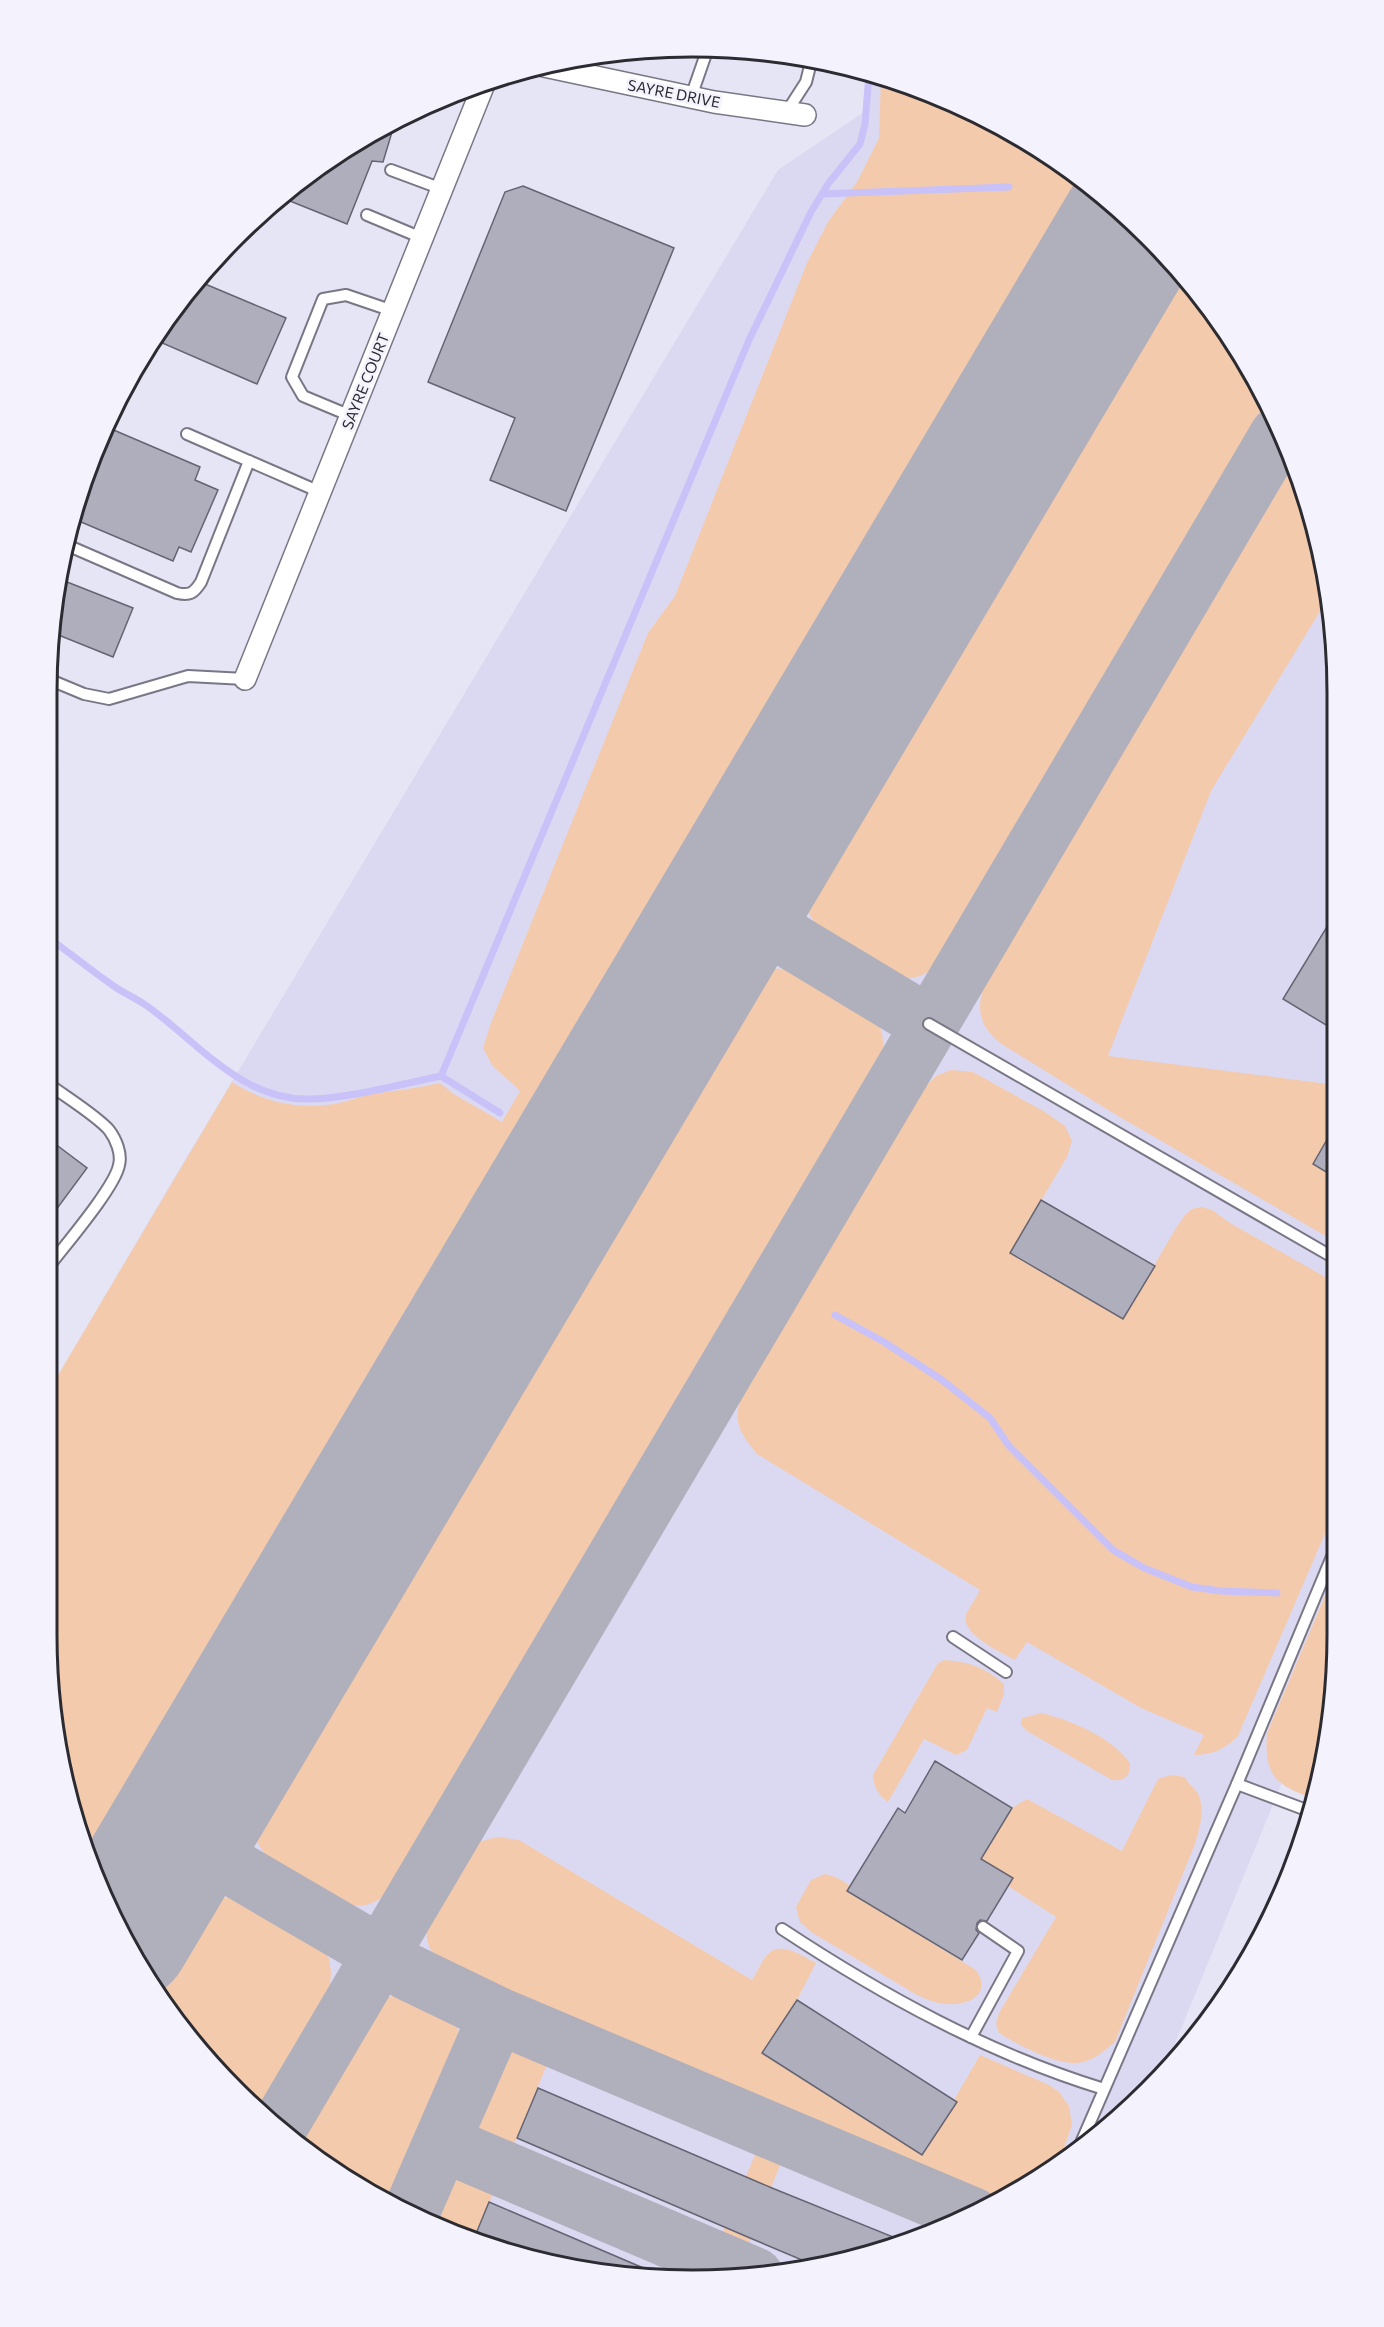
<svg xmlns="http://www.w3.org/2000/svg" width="1384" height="2327" viewBox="0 0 1384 2327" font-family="Commissioner,sans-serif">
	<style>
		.built { fill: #dbd9f1 }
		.green { fill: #f3cbac }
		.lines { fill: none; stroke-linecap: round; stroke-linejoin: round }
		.stream { stroke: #c8c2f9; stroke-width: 7 }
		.taxiway { stroke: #b0afbc; stroke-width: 57 }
		.runway { stroke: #b0afbc; stroke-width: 144 }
		.building { fill: #afaebd; stroke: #656472; stroke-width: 1.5 }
		.lane-casing { stroke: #797786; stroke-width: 14 }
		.street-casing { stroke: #797786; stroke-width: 24 }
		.lane { stroke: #fff; stroke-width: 10 }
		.street { stroke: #fff; stroke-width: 21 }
		.labels { text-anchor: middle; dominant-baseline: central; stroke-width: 5; stroke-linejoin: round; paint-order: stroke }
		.street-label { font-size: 15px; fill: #2c2b31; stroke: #f4f3fd }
		.rim { fill: none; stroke: #2c2b31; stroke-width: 3 }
	</style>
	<rect width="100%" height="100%" fill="#e6e5f5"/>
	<path class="built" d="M869,74L939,96L1051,155L1177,266L1251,370L1315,525L1336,649V1651L1162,2075L1149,2091L1085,2147L978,2214L899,2246L777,2275L692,2280L607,2275L485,2246L406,2214L299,2147L180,2028L113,1921L81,1842L52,1720L51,1388L167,1190L778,170L864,112Z"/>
	<g class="green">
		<path d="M881,78L939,96L1051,155L1105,203L103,1896L81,1842L52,1720L51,1387L232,1082C262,1102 299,1110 334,1104C347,1102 358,1097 371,1094C394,1091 417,1088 440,1083L452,1093L502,1122L520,1091L492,1065L483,1048L491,1023L648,633L675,596L807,263L828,222L857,182L879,138Z"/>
		<path d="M1162,253L1177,266L1251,370L1268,409L1197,524L942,959C931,972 916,982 898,977C888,975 878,968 869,963C841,946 811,930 802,897C797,876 805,857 813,839Z"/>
		<path d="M1292,467L1315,525L1328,598L1211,791L1108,1056L1336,1085V1242L1118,1116L1003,1045C961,1015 986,981 1005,946Z"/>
		<path d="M759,969C769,969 781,968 791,970C810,975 865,1002 875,1018C883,1030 885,1045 882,1058L738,1308L684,1410L416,1868C401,1880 383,1903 364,1905C344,1908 323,1897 308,1887C268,1863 244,1843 251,1792L713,1008C726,990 739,978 759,969Z"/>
		<path d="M951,1070L973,1072L1045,1112L1065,1126L1072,1141L1067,1157L1010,1253L1123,1319L1176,1228L1185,1215L1192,1209L1201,1207L1212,1210L1230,1223L1336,1283V1508L1238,1736C1225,1749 1212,1755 1194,1755L1204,1735L1141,1708L1027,1642L1015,1660C1002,1653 960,1634 966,1615C969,1607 976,1599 980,1590L757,1454C740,1433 732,1422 742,1395L920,1092L936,1076Z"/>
		<path d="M1336,1570V1678L1312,1798C1275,1785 1264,1775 1267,1733Z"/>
		<path d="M944,1660C967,1661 987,1668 1004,1684V1694L997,1712L987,1708L967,1750L956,1755L924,1739L888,1802C878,1794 874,1788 873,1775L938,1663Z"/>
		<path d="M1042,1713C1072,1721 1111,1737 1130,1763C1130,1777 1125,1781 1112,1780L1027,1731L1021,1725L1022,1718Z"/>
		<path d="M1171,1775L1185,1777C1188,1784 1193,1786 1197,1792C1206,1807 1200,1828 1195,1844L1115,2042C1105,2050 1096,2059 1083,2062C1059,2068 1019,2045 999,2033L996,2024L999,2013L1056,1917L1008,1886L1013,1878L981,1859L1012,1808L1027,1799L1122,1851L1158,1779Z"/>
		<path d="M497,1837L519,1840L752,1980C757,1973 761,1962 767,1955C781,1940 802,1956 816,1963L797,2000L763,2053L922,2155L956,2102L954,2100L980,2055L1049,2085L1059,2092L1069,2106L1072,2125L1059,2163L997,2202L451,1970C409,1944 430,1910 449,1877C454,1869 459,1856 467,1849C475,1842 486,1840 497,1837Z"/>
		<path d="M825,1874C835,1876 842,1880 850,1886L847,1891L976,1970C993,1995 968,2006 945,2004C935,2003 926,1999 917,1995L811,1932L800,1922L796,1907L811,1880Z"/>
		<path d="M223,1898H242L267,1908L319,1944L329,1958L331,1972L330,1986L321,2010L268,2116L180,2028L144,1970C167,1933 176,1907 223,1898Z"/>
		<path d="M403,1993C432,1998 461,2012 461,2047C461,2053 459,2060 457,2066L395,2207L299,2147L292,2140L370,2009L383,1999Z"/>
		<path d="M522,2040L552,2052L517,2138L512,2147C497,2148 473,2140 473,2122L500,2057L505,2048Z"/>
		<path d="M761,2141L786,2150L746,2251L739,2252L722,2246L719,2240Z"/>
		<path d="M458,2177L473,2180L495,2190L473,2241L428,2223L446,2184Z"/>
	</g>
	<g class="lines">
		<g class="stream">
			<path d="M822,194L1009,187"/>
			<path d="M49,938C71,954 93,972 115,987C126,994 137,999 147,1006C198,1042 242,1101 310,1099C351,1098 401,1084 441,1076L500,1113"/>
			<path d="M441,1076L749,340L811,212L828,184L860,144L865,124L869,74"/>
			<path d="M835,1315L884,1342L942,1380L990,1418L1009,1446L1113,1550L1144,1568L1192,1587L1221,1591L1277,1593"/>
		</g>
		<g class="taxiway">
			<path d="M730,904L929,1024"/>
			<path d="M177,1835L381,1954L406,1971L497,2015L410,2215"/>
			<path d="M497,2015L973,2216"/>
			<path d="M279,2127L1278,435"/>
			<path d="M442,2143L755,2276"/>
		</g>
		<path class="runway" d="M120,1932L1132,227"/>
	</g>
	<g class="building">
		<path d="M395,122L383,162L372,161L347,224L290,201L295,187L334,155Z"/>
		<path d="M523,186L674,248L566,511L490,480L515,418L428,382L505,192Z"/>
		<path d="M198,281L286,318L257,384L153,339Z"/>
		<path d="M109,428L200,467L195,480L218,490L191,552L179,547L173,561L74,519L81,484Z"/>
		<path d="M62,580L133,608L113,657L51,632Z"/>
		<path d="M1336,912V1031L1283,999Z"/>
		<path d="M1336,1124V1178L1313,1164Z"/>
		<path d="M50,1140L87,1168L50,1218Z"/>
		<path d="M1041,1200L1155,1266L1123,1319L1010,1253Z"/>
		<path d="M935,1761L1012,1808L981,1859L1013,1878L987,1921L980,1920L977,1923L976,1930L979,1933L962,1960L847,1891L898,1808L905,1813Z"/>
		<path d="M797,2000L957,2102L922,2155L762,2053Z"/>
		<path d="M538,2088L772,2188L908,2243L816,2266L750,2238L517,2138Z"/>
		<path d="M489,2202L662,2276L661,2278L607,2275L485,2246L473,2241Z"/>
	</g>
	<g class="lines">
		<g class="lane-casing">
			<g id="lane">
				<path d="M691,97L708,48"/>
				<path d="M786,113L806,82L812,58"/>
				<path d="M391,170L442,189"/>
				<path d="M367,215L422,238"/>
				<path d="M351,416L303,396L292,377L323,299L346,295L393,311"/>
				<path d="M187,434L320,492"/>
				<path d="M69,546L177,593C190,596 194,593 201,582L249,461"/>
				<path d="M48,679L84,694L109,699L188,676L245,679"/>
				<path d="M929,1024L1336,1259"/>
				<path d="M50,1085C66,1097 97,1116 109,1130C116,1139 122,1154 119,1165C115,1187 66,1244 50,1265"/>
				<path d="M953,1637L1006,1672"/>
				<path d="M1237,1784L1309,1811"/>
				<path d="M782,1929C882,1995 989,2054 1104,2089"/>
				<path d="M971,2037L1018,1951L983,1927"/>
				<path d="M1077,2152L1237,1784L1336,1547"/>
			</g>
		</g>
		<g class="street-casing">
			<g id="street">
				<path d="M544,66L714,102L805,115"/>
				<path d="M245,679L484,84"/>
			</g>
		</g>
		<use href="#lane" class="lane"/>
		<use href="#street" class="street"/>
	</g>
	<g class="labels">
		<g class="street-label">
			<text transform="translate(674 93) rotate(11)">SAYRE DRIVE</text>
			<text transform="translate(365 381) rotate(-68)">SAYRE COURT</text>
		</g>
	</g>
	<path d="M0 0H1384V2327H0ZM692 57H692A635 635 0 0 1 1327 692V1635A635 635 0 0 1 692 2270H692A635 635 0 0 1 57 1635V692A635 635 0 0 1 692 57Z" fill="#f4f3fd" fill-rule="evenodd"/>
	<path class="rim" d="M692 57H692A635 635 0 0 1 1327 692V1635A635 635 0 0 1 692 2270H692A635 635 0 0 1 57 1635V692A635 635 0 0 1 692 57Z"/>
</svg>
